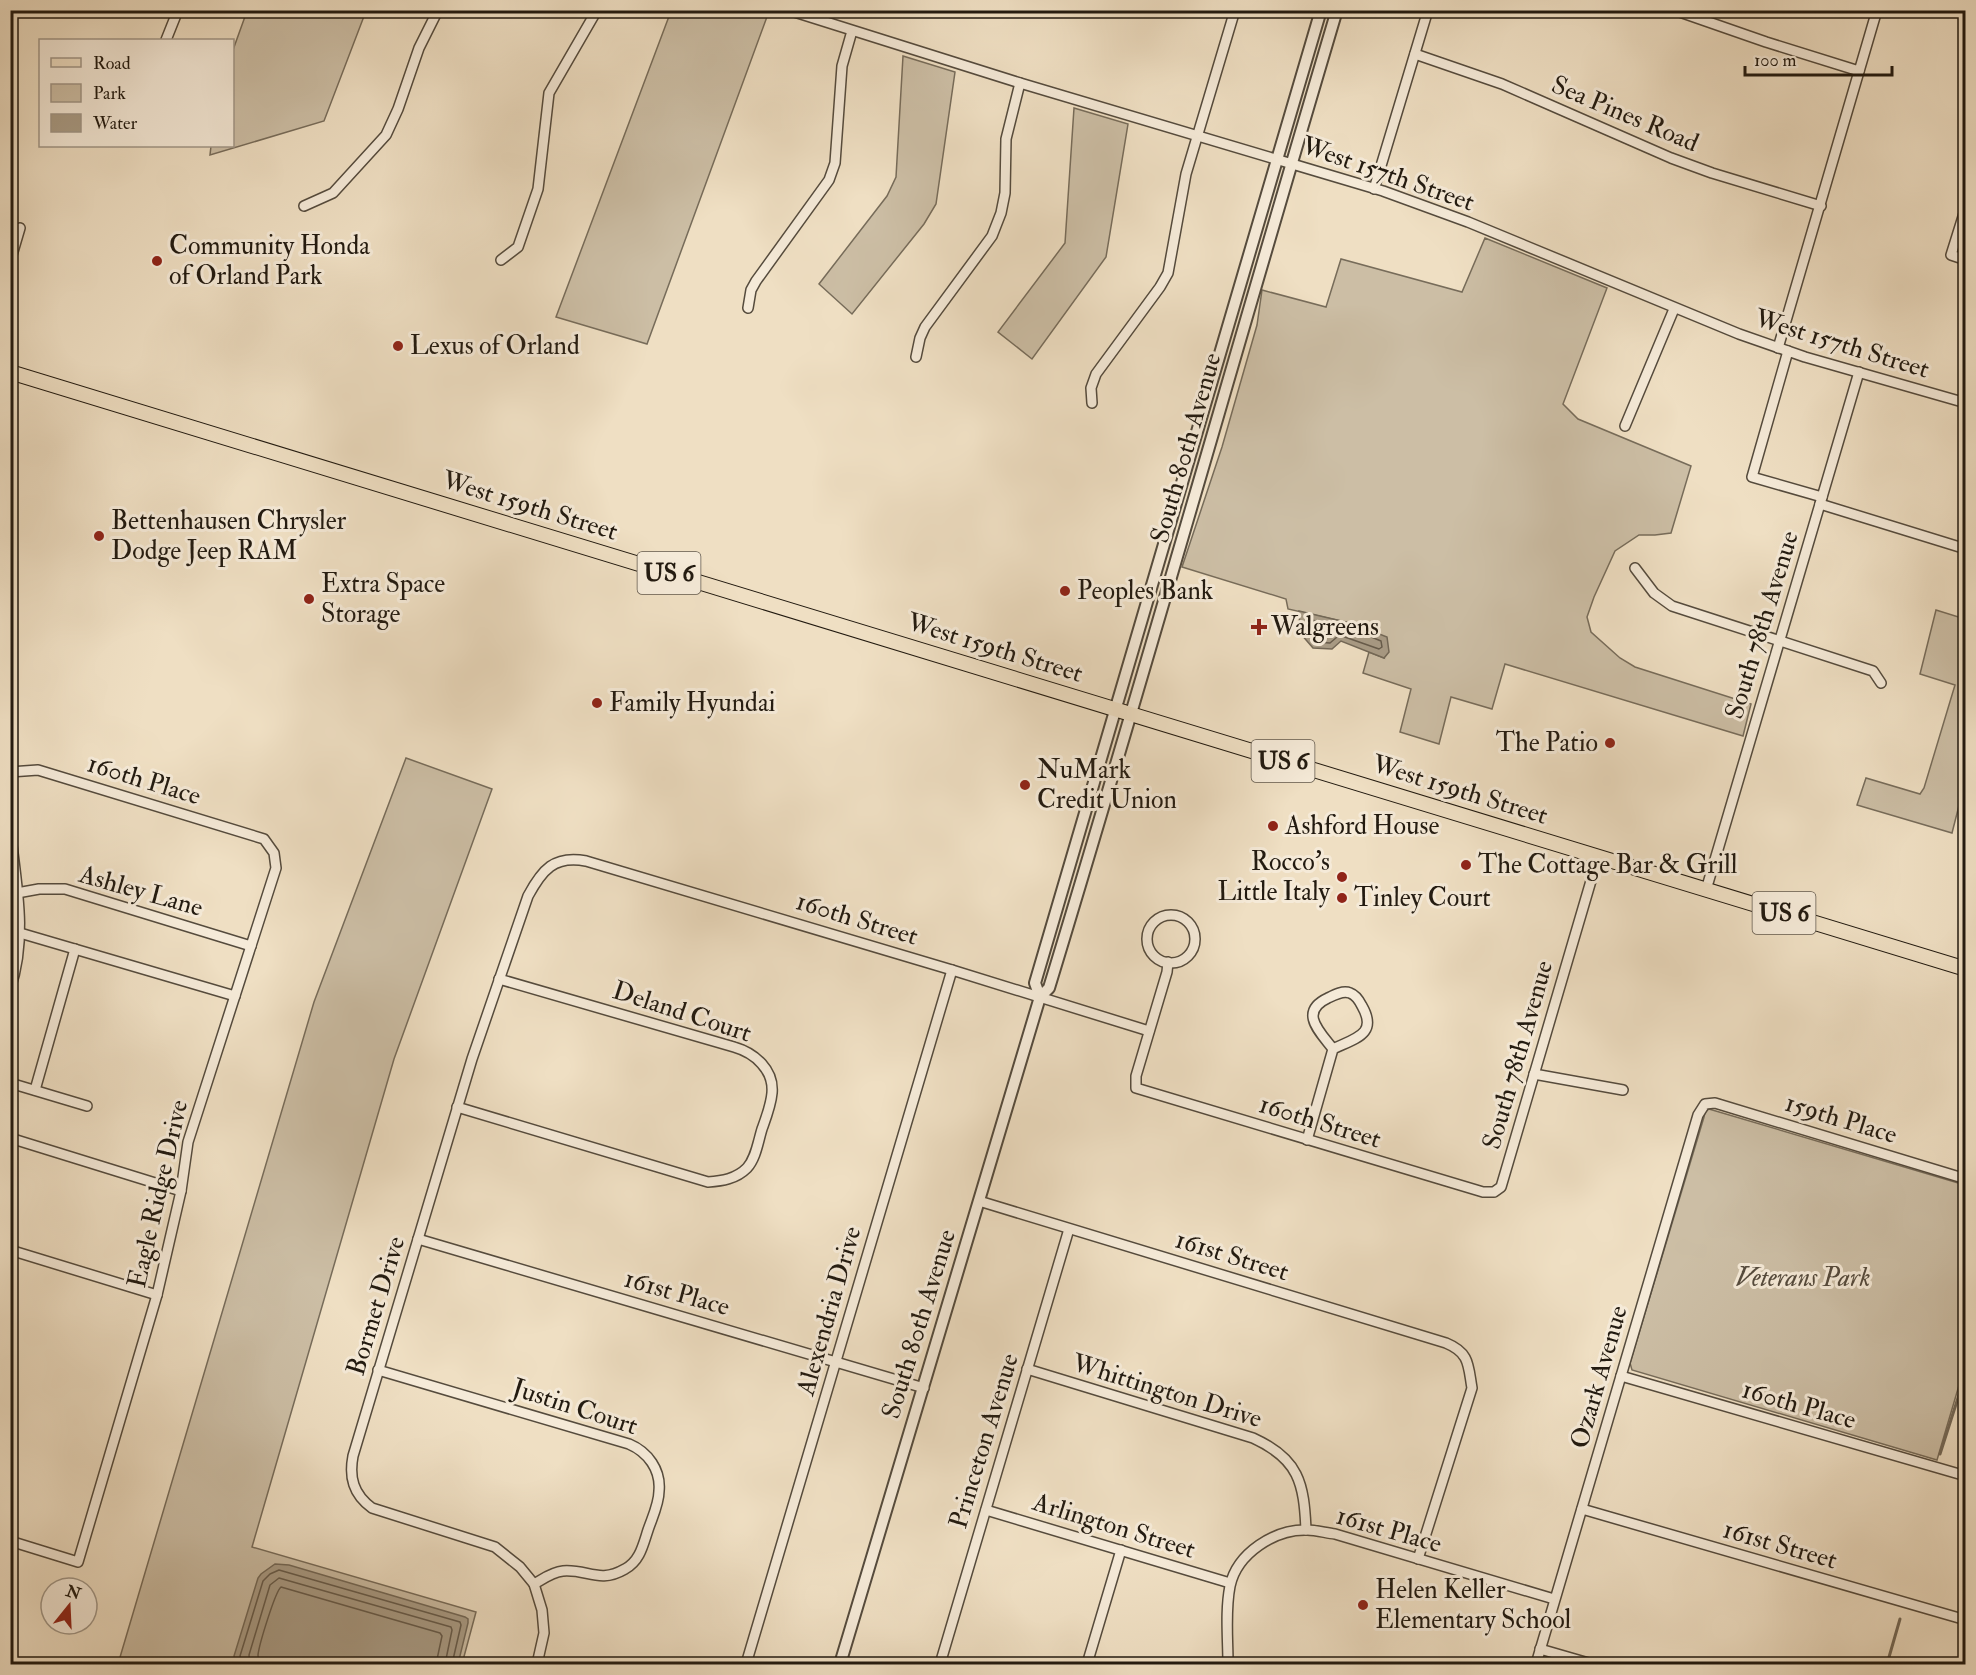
<svg xmlns="http://www.w3.org/2000/svg" width="1976" height="1675" viewBox="0 0 1976 1675" font-family="'IM FELL Double Pica',serif">
	<style>
		.green { fill: #ccbea5; stroke: #776c5a; stroke-width: 1.5 }
		.water { fill: #a99c86; stroke: #736857; stroke-width: 1.5 }
		.lines { fill: none; stroke-linecap: round; stroke-linejoin: round }
		.shore { stroke: #665b4b; stroke-width: 1.5 }
		.stream { stroke: #736857; stroke-width: 3 }
		.minor-casing { stroke: #554b3d; stroke-width: 12 }
		.tertiary-casing { stroke: #554b3d; stroke-width: 14 }
		.primary-casing { stroke: #221a10; stroke-width: 16 }
		.minor { stroke: #f5ead8; stroke-width: 9 }
		.tertiary { stroke: #f5ead8; stroke-width: 10 }
		.primary { stroke: #efdfc3; stroke-width: 14 }
		.poi-dot { fill: #8f2418; stroke: #f5ead8; stroke-width: 2 }
		.labels { text-anchor: middle; dominant-baseline: central; stroke-width: 6; stroke-linejoin: round; paint-order: stroke }
		.shield { fill: #f5ead8; stroke: #61584c; stroke-width: 1.5 }
		.shield-label { font-size: 24px; font-weight: bold; fill: #221a10 }
		.street-label { font-size: 26px; fill: #221a10; stroke: #f5ead8 }
		.poi-label { font-size: 26px; fill: #221a10; stroke: #f5ead8; text-anchor: start }
		.park-label { font-size: 26px; font-style: italic; fill: #554b3d; stroke: #f5ead8 }
	</style>
	<rect width="100%" height="100%" fill="#efdfc3"/>
	<filter id="stains"><feTurbulence type="fractalNoise" baseFrequency=".00333" numOctaves="4"/><feColorMatrix values="0 0 0 0 .2 0 0 0 0 .09 0 0 0 0 .02 0 0 0 .5 -.17"/></filter>
	<radialGradient id="worn" r=".72"><stop offset=".6" stop-color="#630" stop-opacity="0"/><stop offset="1" stop-color="#630" stop-opacity=".3"/></radialGradient>
	<g class="green">
		<path d="M754,10L768,14L647,344L556,317L671,11Z"/>
		<path d="M247,11H366L324,121L210,155L211,146H232L233,50Z"/>
		<path d="M903,56L955,72L936,204L924,224L852,314L819,284L887,196L896,177Z"/>
		<path d="M1074,108L1128,124L1106,257L1032,359L998,332L1065,243Z"/>
		<path d="M1485,238L1607,288L1563,404L1578,419L1691,466L1671,533L1655,535H1639L1615,551L1594,597L1587,617L1591,632L1620,658L1635,667L1751,704L1743,736L1505,664L1492,709L1451,697L1439,744L1400,732L1411,689L1363,673L1369,652L1384,658L1372,630L1354,624L1288,609L1286,599L1182,567L1222,447L1257,325L1262,290L1326,307L1341,259L1462,292Z"/>
		<path d="M1936,610L1965,619V782L1952,833L1857,805L1866,778L1920,794L1924,788L1955,685L1920,674Z"/>
		<path d="M406,758L492,789L394,1059L252,1547L476,1612L462,1664H118L314,1002Z"/>
		<path d="M1709,1109L1965,1185V1365L1937,1460L1632,1370L1630,1363L1704,1117L1705,1112Z"/>
	</g>
	<g class="water">
		<path d="M1299,611L1354,624L1387,637L1389,652L1384,658L1341,641L1332,649L1313,648L1300,633Z"/>
		<path d="M275,1564L289,1565L465,1617L468,1619V1623L458,1664L238,1663L235,1661L234,1656L258,1578L261,1574Z"/>
	</g>
	<g class="lines">
		<g class="shore">
			<path d="M1307,619L1352,629L1381,641L1382,647L1379,649L1342,636L1337,637L1330,643L1316,642C1309,636 1303,629 1307,619Z"/>
			<path d="M243,1664L240,1656L263,1581L270,1574L279,1570L460,1622L461,1625L452,1664"/>
			<path d="M250,1664L249,1655L270,1585L279,1578L451,1627L452,1630L445,1664"/>
			<path d="M259,1664C259,1661 258,1658 258,1655C259,1645 275,1592 281,1587L440,1633L442,1636L436,1664"/>
		</g>
		<g class="stream">
			<path d="M1940,1454L1966,1373"/>
			<path d="M1887,1664L1900,1619"/>
		</g>
		<g class="minor-casing">
			<g id="minor">
				<path d="M788,10L1020,83L1383,191L1468,222L1739,334L1805,357L1966,403"/>
				<path d="M1674,10L1766,42L1859,71"/>
				<path d="M10,22L14,10"/>
				<path d="M166,40L178,10"/>
				<path d="M1415,54L1502,84L1671,158L1712,173L1821,206"/>
				<path d="M1374,189L1428,10"/>
				<path d="M304,206L333,193L386,135L398,109L419,48L438,10"/>
				<path d="M1966,207L1951,255L1966,260"/>
				<path d="M501,260L518,247L538,189L549,93L597,10"/>
				<path d="M10,262L20,228"/>
				<path d="M748,308L751,290L756,281L829,180L835,163L842,66L852,31"/>
				<path d="M1778,348L1877,10"/>
				<path d="M1788,351L1752,477L1822,497"/>
				<path d="M916,357L920,338L925,327L992,236L1001,213L1005,193L1006,139L1020,83"/>
				<path d="M1092,403L1091,388L1096,374L1160,287L1168,273L1186,174L1235,10"/>
				<path d="M1625,426L1674,309"/>
				<path d="M1820,504L1966,549"/>
				<path d="M1635,568L1654,593L1672,606L1873,671L1881,683"/>
				<path d="M10,772L38,770L264,839L274,853L276,868L188,1142L181,1191L157,1295L78,1562L10,1541"/>
				<path d="M10,829C16,882 28,938 10,989"/>
				<path d="M1706,890L1859,372"/>
				<path d="M17,893L39,889H65L251,946"/>
				<circle cx="1171" cy="939" r="24"/>
				<path d="M20,933L235,996"/>
				<path d="M1168,962L1167,972L1136,1076V1088L1483,1192H1494L1501,1187L1598,857"/>
				<path d="M1534,1074L1623,1090"/>
				<path d="M10,1083L87,1106"/>
				<path d="M35,1090L75,949"/>
				<path d="M457,1107L708,1182C722,1181 736,1179 747,1168C756,1158 758,1142 762,1129C766,1118 771,1105 772,1093C774,1070 755,1053 734,1047L499,979"/>
				<path d="M10,1138L181,1191"/>
				<path d="M1307,1140L1333,1049C1356,1038 1378,1034 1362,1006C1359,1000 1356,995 1350,993C1343,990 1334,995 1328,998C1298,1012 1320,1032 1333,1049"/>
				<path d="M979,1201L1446,1343C1470,1353 1468,1365 1472,1388L1418,1559"/>
				<path d="M418,1239L924,1388"/>
				<path d="M10,1250L157,1295"/>
				<path d="M1027,1369L1253,1438C1299,1459 1304,1483 1306,1530"/>
				<path d="M378,1370L629,1444C648,1452 661,1470 659,1491C659,1504 652,1518 648,1530C643,1545 640,1561 625,1569C599,1584 588,1569 563,1571C552,1572 543,1579 534,1584"/>
				<path d="M1621,1376L1966,1476"/>
				<path d="M1582,1509L1966,1620"/>
				<path d="M986,1510L1230,1583"/>
				<path d="M1540,1649L1592,1664"/>
				<path d="M537,1664L544,1633L542,1610L534,1584L520,1567L495,1547L372,1508C353,1494 349,1477 353,1456L472,1059L528,896C542,870 554,855 586,861L952,970L1149,1031"/>
				<path d="M746,1664L952,970"/>
				<path d="M940,1664L1069,1229"/>
				<path d="M1087,1664L1121,1550"/>
				<path d="M1228,1664C1228,1639 1225,1611 1230,1586C1237,1553 1275,1529 1307,1530C1316,1530 1326,1533 1335,1534L1554,1599"/>
				<path d="M1536,1664L1698,1115L1705,1104L1715,1103L1966,1179"/>
			</g>
		</g>
		<g class="tertiary-casing">
			<g id="tertiary">
				<path d="M1040,997L1035,983L1321,10"/>
				<path d="M840,1664L1040,997L1049,988C1148,663 1240,336 1337,10"/>
			</g>
		</g>
		<g class="primary-casing">
			<path id="primary" d="M10,372L1966,969"/>
		</g>
		<use href="#minor" class="minor"/>
		<use href="#tertiary" class="tertiary"/>
		<use href="#primary" class="primary"/>
	</g>
	<g class="poi-dot">
		<circle cx="157" cy="261" r="6"/>
		<circle cx="398" cy="346" r="6"/>
		<circle cx="99" cy="536" r="6"/>
		<circle cx="1065" cy="591" r="6"/>
		<circle cx="309" cy="599" r="6"/>
		<path d="M1256 618h6v6h6v6h-6v6h-6v-6h-6v-6h6z"/>
		<circle cx="597" cy="703" r="6"/>
		<circle cx="1610" cy="743" r="6"/>
		<circle cx="1025" cy="785" r="6"/>
		<circle cx="1273" cy="826" r="6"/>
		<circle cx="1466" cy="865" r="6"/>
		<circle cx="1342" cy="877" r="6"/>
		<circle cx="1342" cy="898" r="6"/>
		<circle cx="1363" cy="1605" r="6"/>
	</g>
	<g class="labels">
		<g class="shield">
			<rect x="637.5" y="552" width="63" height="42" rx="4.5"/>
			<rect x="1251.5" y="740" width="63" height="42" rx="4.5"/>
			<rect x="1752.5" y="892" width="63" height="42" rx="4.5"/>
		</g>
		<g class="shield-label">
			<text x="669" y="573">US 6</text>
			<text x="1283" y="761">US 6</text>
			<text x="1784" y="913">US 6</text>
		</g>
		<g class="street-label">
			<text transform="translate(1625 114) rotate(23)">Sea Pines Road</text>
			<text transform="translate(1388 174) rotate(19)">West 157th Street</text>
			<text transform="translate(1842 344) rotate(17)">West 157th Street</text>
			<text transform="translate(1186 448) rotate(-74)">South 80th Avenue</text>
			<text transform="translate(530 506) rotate(17)">West 159th Street</text>
			<text transform="translate(1762 625) rotate(-73)">South 78th Avenue</text>
			<text transform="translate(995 648) rotate(17)">West 159th Street</text>
			<text transform="translate(144 780) rotate(17)">160th Place</text>
			<text transform="translate(1460 790) rotate(17)">West 159th Street</text>
			<text transform="translate(141 891) rotate(16)">Ashley Lane</text>
			<text transform="translate(857 919) rotate(17)">160th Street</text>
			<text transform="translate(682 1012) rotate(18)">Deland Court</text>
			<text transform="translate(1518 1055) rotate(-74)">South 78th Avenue</text>
			<text transform="translate(1841 1119) rotate(17)">159th Place</text>
			<text transform="translate(1320 1122) rotate(17)">160th Street</text>
			<text transform="translate(158 1194) rotate(-77)">Eagle Ridge Drive</text>
			<text transform="translate(1232 1256) rotate(17)">161st Street</text>
			<text transform="translate(677 1293) rotate(16)">161st Place</text>
			<text transform="translate(376 1306) rotate(-73)">Bormet Drive</text>
			<text transform="translate(829 1311) rotate(-74)">Alexendria Drive</text>
			<text transform="translate(919 1324) rotate(-73)">South 80th Avenue</text>
			<text transform="translate(1599 1377) rotate(-74)">Ozark Avenue</text>
			<text transform="translate(1167 1391) rotate(17)">Whittington Drive</text>
			<text transform="translate(1799 1405) rotate(16)">160th Place</text>
			<text transform="translate(575 1407) rotate(18)">Justin Court</text>
			<text transform="translate(984 1441) rotate(-73)">Princeton Avenue</text>
			<text transform="translate(1114 1526) rotate(17)">Arlington Street</text>
			<text transform="translate(1389 1530) rotate(16)">161st Place</text>
			<text transform="translate(1780 1545) rotate(16)">161st Street</text>
		</g>
		<g class="poi-label">
			<text x="169" y="246">Community Honda<tspan x="169" dy="30">of Orland Park</tspan></text>
			<text x="410" y="346">Lexus of Orland</text>
			<text x="111" y="521">Bettenhausen Chrysler<tspan x="111" dy="30">Dodge Jeep RAM</tspan></text>
			<text x="321" y="584">Extra Space<tspan x="321" dy="30">Storage</tspan></text>
			<text x="1077" y="591">Peoples Bank</text>
			<text x="1271" y="627">Walgreens</text>
			<text x="609" y="703">Family Hyundai</text>
			<text x="1598" y="743" text-anchor="end">The Patio</text>
			<text x="1037" y="770">NuMark<tspan x="1037" dy="30">Credit Union</tspan></text>
			<text x="1285" y="826">Ashford House</text>
			<text x="1330" y="862" text-anchor="end">Rocco's<tspan x="1330" dy="30">Little Italy</tspan></text>
			<text x="1478" y="865">The Cottage Bar &amp; Grill</text>
			<text x="1354" y="898">Tinley Court</text>
			<text x="1375" y="1590">Helen Keller<tspan x="1375" dy="30">Elementary School</tspan></text>
		</g>
		<g class="park-label">
			<text x="1803" y="1278">Veterans Park</text>
		</g>
	</g>
	<rect width="1976" height="1675" fill="none" stroke="#efdfc3" stroke-width="36"/>
	<rect x="12" y="12" width="1952" height="1651" fill="none" stroke="#221a10" stroke-width="3"/>
	<rect x="18" y="18" width="1940" height="1639" fill="none" stroke="#221a10" stroke-width="1.5"/>
	<rect x="39" y="39" width="195" height="108" fill="#f5ead8" stroke="#a19788" stroke-width="1.5"/>
	<rect x="51" y="58" width="30" height="9" fill="#efdfc3" stroke="#a19788" stroke-width="1.5"/>
	<text x="93" y="69" font-size="18" fill="#221a10">Road</text>
	<rect x="51" y="84" width="30" height="18" fill="#ccbea5" stroke="#a19788" stroke-width="1.5"/>
	<text x="93" y="99" font-size="18" fill="#221a10">Park</text>
	<rect x="51" y="114" width="30" height="18" fill="#a99c86" stroke="#a19788" stroke-width="1.5"/>
	<text x="93" y="129" font-size="18" fill="#221a10">Water</text>
	<g transform="translate(69 1606) rotate(18)"><circle r="28" fill="#f5ead8" stroke="#a19788" stroke-width="1.5"/>
	<path d="M0-4.5L10 22L0 15L-10 22Z" fill="#8f2418"/>
	<text y="-9" font-size="16" font-weight="bold" text-anchor="middle" fill="#221a10">N</text>
	</g>
	<path d="M1745 66v9h147v-9" fill="none" stroke="#221a10" stroke-width="3"/>
	<text x="1754" y="66" font-size="18" fill="#221a10" stroke="#f5ead8" stroke-width="4.5" paint-order="stroke">100 m</text>
	<rect width="100%" height="100%" filter="url(#stains)"/>
	<rect width="100%" height="100%" fill="url(#worn)"/>
</svg>
